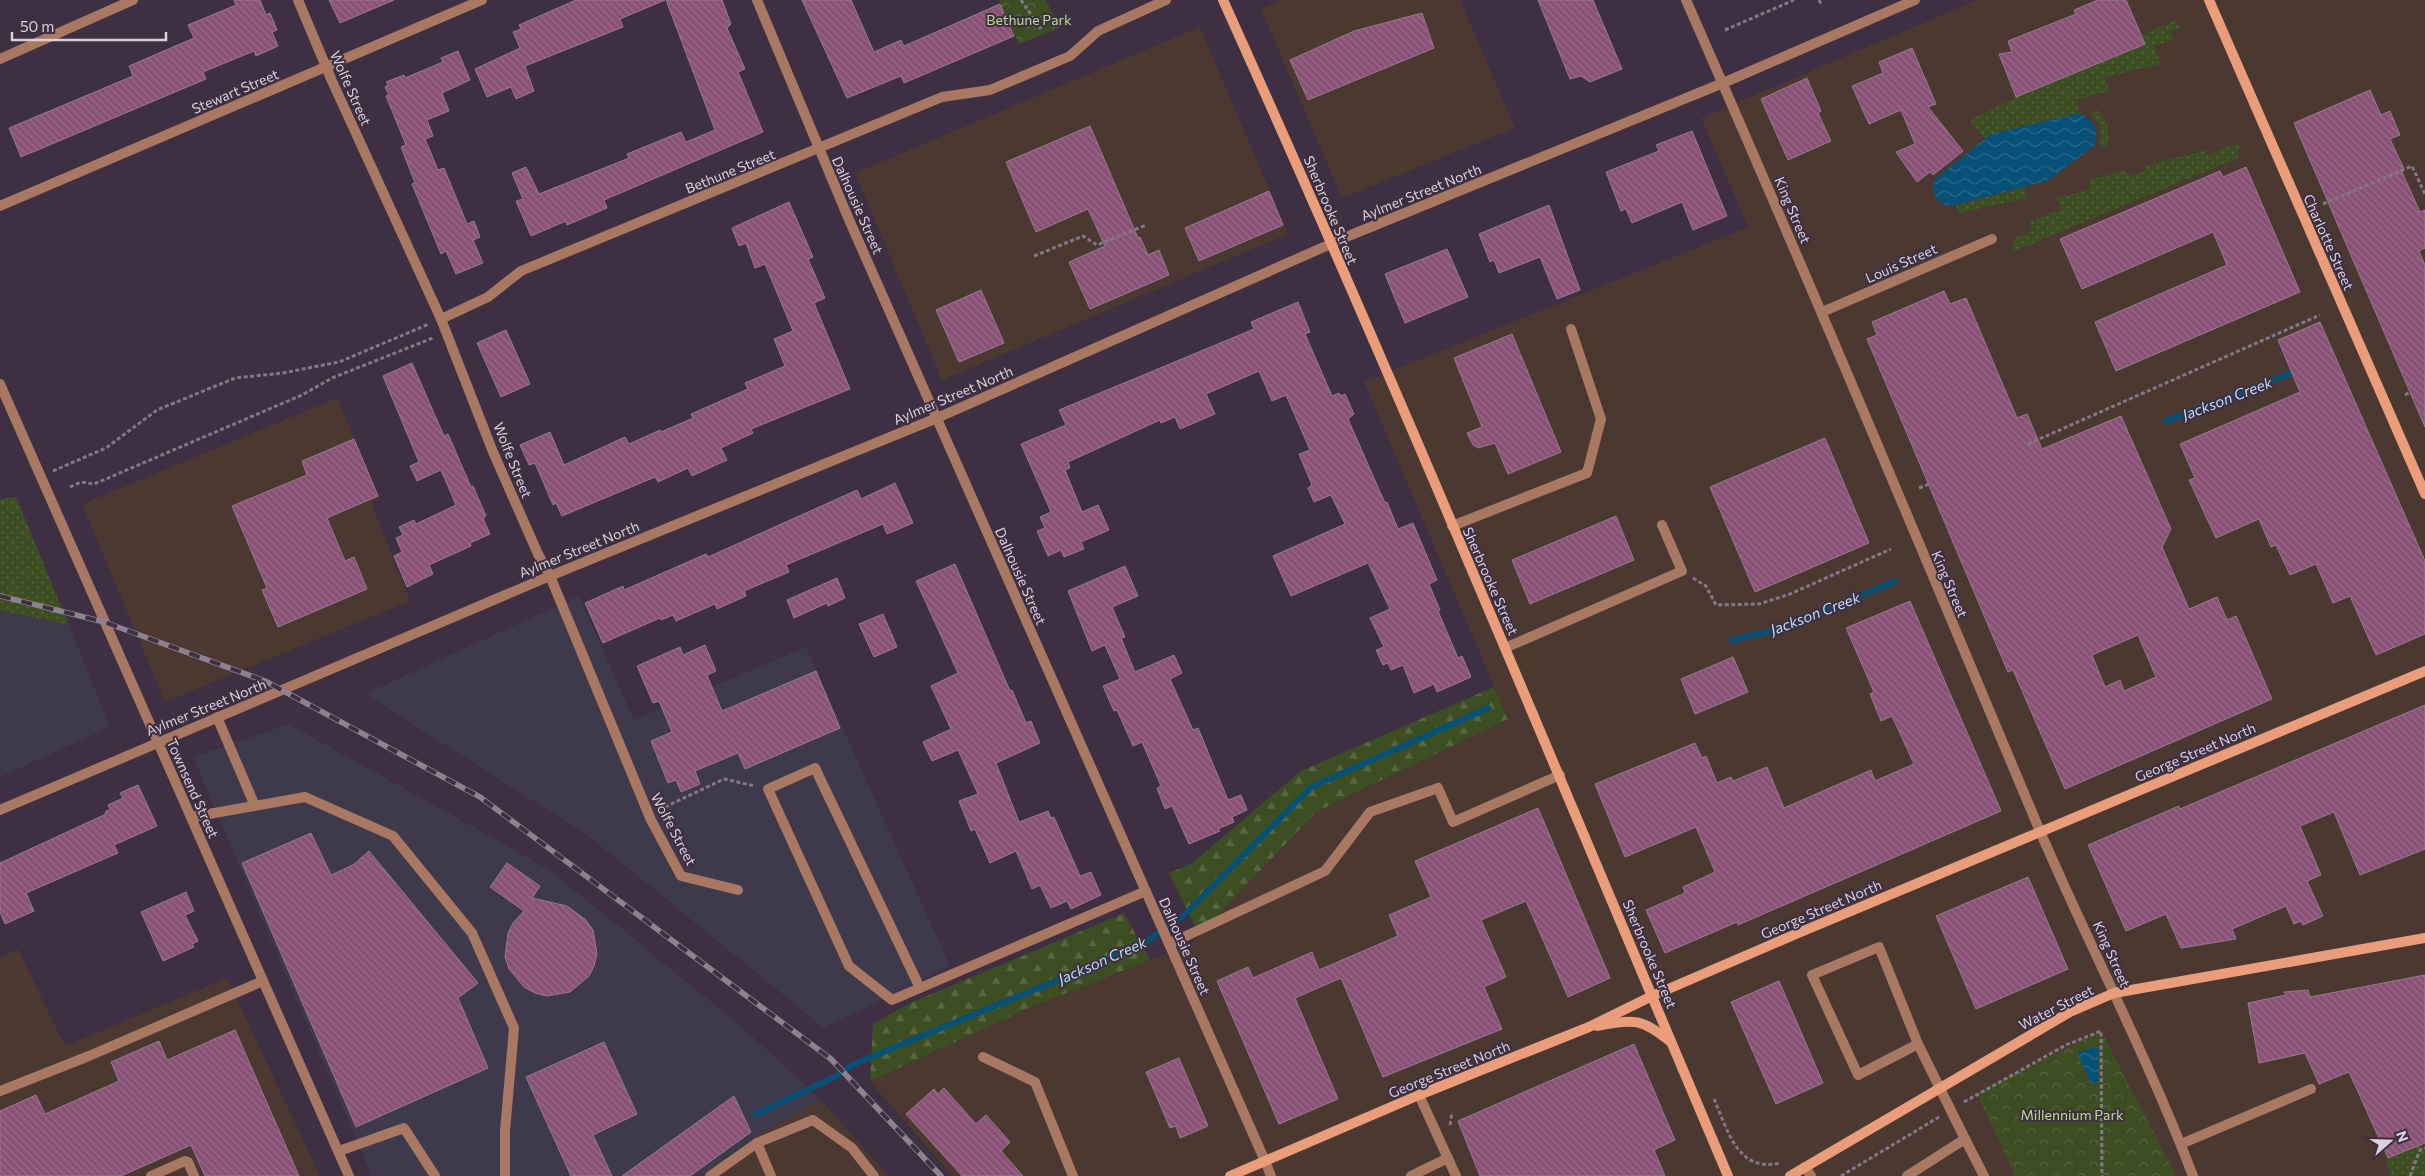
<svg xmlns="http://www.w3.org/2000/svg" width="2425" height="1176" viewBox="0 0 2425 1176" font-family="Commissioner,sans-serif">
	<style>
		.commercial { fill: #4b3831 }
		.industrial { fill: #3e3a4c }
		.grass { fill: url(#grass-dots) }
		.forest { fill: url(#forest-firs) }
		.park { fill: url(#park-crowns) }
		.water { fill: url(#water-waves) }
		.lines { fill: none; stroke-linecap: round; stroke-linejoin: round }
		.stream { stroke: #075177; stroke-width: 6 }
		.building { fill: url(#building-back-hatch); stroke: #947c8b; fill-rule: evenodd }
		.path { stroke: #847887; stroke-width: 3; stroke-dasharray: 4 2.5; stroke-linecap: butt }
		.service { stroke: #a87863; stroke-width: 10 }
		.minor { stroke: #a87863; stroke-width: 10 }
		.tertiary { stroke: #a87863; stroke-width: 10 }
		.secondary { stroke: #e99d7b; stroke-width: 10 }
		.rail-casing { stroke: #8e8291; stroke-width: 5.5 }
		.rail { stroke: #3e2f42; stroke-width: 4; stroke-dasharray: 11; stroke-linecap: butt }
		.labels { text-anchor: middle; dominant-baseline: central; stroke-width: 4; stroke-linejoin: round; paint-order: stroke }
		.park-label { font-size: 14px; fill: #bbde86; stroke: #3e2f42 }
		.street-label { font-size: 14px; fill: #dad1dc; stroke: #3e2f42 }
		.water-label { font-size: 15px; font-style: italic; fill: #bddef6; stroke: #3e2f42 }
	</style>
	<defs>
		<pattern id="grass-dots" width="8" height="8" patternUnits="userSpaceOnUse" patternTransform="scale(1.25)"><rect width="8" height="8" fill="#3d4e22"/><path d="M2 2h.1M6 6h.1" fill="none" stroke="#586642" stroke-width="1.8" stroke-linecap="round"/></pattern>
		<pattern id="forest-firs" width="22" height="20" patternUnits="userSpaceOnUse" patternTransform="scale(1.25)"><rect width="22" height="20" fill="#3d4e22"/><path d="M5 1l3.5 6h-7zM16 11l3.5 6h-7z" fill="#586642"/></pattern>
		<pattern id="park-crowns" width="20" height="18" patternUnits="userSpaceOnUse" patternTransform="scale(1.25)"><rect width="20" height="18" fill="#3d4e22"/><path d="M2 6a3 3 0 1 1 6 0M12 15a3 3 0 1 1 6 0" fill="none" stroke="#586642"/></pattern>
		<pattern id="water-waves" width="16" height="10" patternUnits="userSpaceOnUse" patternTransform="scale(1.25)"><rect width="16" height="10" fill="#075177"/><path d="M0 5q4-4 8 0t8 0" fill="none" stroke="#2b698a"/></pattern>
		<pattern id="building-back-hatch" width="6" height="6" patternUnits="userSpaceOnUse" patternTransform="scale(1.25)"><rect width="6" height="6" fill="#895176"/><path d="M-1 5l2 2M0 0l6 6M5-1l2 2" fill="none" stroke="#996989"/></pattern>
	</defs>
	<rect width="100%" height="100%" fill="#3e2f42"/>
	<g class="commercial">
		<path d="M1281,0H1460L1515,128L1342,198L1261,9Z"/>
		<path d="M1977,0H2425V1176H2176L1978,1093L2015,1176H952L870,1081L1031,1007L1192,943L1316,812L1508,719L1364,382L1748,227L1701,118Z"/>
		<path d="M1200,27L1288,234L942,380L855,173Z"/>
		<path d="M337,398L380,498L371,502L410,601L165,702L82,504Z"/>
		<path d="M18,949L65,1046L227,978L320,1176H0V957Z"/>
		<path d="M820,1099L889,1176H700L765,1131Z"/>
	</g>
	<g class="industrial">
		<path d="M579,596L634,720L806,647L950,966L824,1028L590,837L365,694Z"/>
		<path d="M0,610L69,625L110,727L0,777Z"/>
		<path d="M289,724L550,870L744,1029L820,1099L765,1131L700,1176H372L193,757Z"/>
	</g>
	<g class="grass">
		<path d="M2176,20L2179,28L2170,31L2174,40L2154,46L2161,64L2105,77L2109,91L2077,100L2079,113L1991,134L1985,139L1970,120L2016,97L2145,44L2141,35Z"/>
		<path d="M2097,109C2108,120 2111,133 2106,148L2098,145C2103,133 2100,124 2091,115Z"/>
		<path d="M2240,142L2238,158L2012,252L2014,239L2032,230L2029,221L2060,210L2057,198L2091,189L2089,180L2126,170L2128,176L2146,171L2144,166L2205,150L2208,155Z"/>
		<path d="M2025,187L2027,198L1959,213L1956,205Z"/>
		<path d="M16,497L69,625L0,610V499Z"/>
		<path d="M2425,1143V1176H2392L2385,1160Z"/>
	</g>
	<g class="forest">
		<path d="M1494,687L1508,719L1316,812L1199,935L1169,873L1191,864L1301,771Z"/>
		<path d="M1124,913L1150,960L1031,1007L870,1081L873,1024L910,1003Z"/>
	</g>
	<g class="park">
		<path d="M999,0H1046L1059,28L1019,44Z"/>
		<path d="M2101,1031L2176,1176H2015L1977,1093Z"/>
	</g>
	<g class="water">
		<path d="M2079,113C2093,120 2100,130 2094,146L2047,181L1950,206C1936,203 1930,193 1935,179L1991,134Z"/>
		<path d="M2091,1048H2099L2098,1082L2091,1084L2078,1055L2079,1052Z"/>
	</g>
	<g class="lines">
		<g class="stream">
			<path d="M2166,421L2289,374"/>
			<path d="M1732,640L1780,629L1895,581"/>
			<path d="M756,1114L836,1076L854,1064L1140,946L1184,915L1311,787L1488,708"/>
		</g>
	</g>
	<g class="building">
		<path d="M234,0H260L266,15L270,13L277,30L272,32L278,46L256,56L254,51L203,72L206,79L21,157L9,128L133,76L129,66L194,38L188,25L236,5Z"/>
		<path d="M329,0H394L340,23Z"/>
		<path d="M576,0H665L620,19L623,27L525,66L534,91L516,99L511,87L487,97L475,69L520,48L513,32L521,29L519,25Z"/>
		<path d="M666,0H722L731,24L727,28L745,69L738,72L763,132L604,200L607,208L567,225L566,221L531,236L516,201L523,199L512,173L526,167L539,194L629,158L627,154L681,132L686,142L715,130Z"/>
		<path d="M802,0H851L874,52L901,40L904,46L1000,4L1014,36L904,83L901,76L847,98Z"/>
		<path d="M1538,0H1593L1622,69L1590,82L1581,76L1570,79Z"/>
		<path d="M2098,0H2126L2145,44L2016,97L1999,54L2012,52L2008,41L2076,14L2074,10Z"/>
		<path d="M1422,13L1434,48L1308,100L1290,60L1354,31Z"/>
		<path d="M1912,48L1936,104L1928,107L1963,151L1933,175L1930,172L1917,182L1896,152L1915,144L1901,110L1869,124L1852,86L1883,73L1879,62Z"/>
		<path d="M458,51L470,80L442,93L449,111L427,120L433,136L425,139L438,170L444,168L467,224L474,221L480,237L473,240L483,263L456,274L446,251L441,254L412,184L415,183L401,147L406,145L386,96L389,95L385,87L388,85L386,82L404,75L405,78L443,62L441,58Z"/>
		<path d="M1807,78L1821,111L1818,113L1831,141L1788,160L1761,99Z"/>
		<path d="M2370,90L2381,115L2390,111L2400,135L2390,139L2404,169L2401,170L2420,212L2425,210V248L2419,251L2425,265V427L2294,123Z"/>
		<path d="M1090,126L1138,238L1140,237L1148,255L1159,250L1169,275L1090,309L1069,262L1105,246L1088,209L1036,232L1006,162Z"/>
		<path d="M1692,131L1727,216L1693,230L1682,202L1632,223L1626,209L1621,211L1606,172L1659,151L1656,145Z"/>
		<path d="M2246,167L2300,292L2116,371L2095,322L2227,265L2213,232L2082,289L2060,239L2220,171L2223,177Z"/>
		<path d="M1269,191L1283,225L1199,261L1185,228Z"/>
		<path d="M789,202L813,257L808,259L825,298L814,303L850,389L751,429L753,433L721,448L727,460L716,465L692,476L688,468L658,482L655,477L562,516L556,503L553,505L535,463L529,465L520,445L550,432L564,465L625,437L629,444L660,430L661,432L693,418L691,414L748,389L745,383L785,366L774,339L793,331L765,264L755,268L746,243L739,246L732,228Z"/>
		<path d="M1549,205L1580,290L1557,299L1540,257L1499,273L1494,260L1490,262L1479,234Z"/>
		<path d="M1447,249L1468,297L1405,323L1385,274Z"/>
		<path d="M981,290L1004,343L959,362L936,310Z"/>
		<path d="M1944,291L1950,304L1966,298L2017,418L2027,414L2042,449L2121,416L2171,529L2162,547L2189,609L2217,597L2227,620L2236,616L2272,699L2065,789L2013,670L2008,672L1867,339L1877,335L1872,322ZM2138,635L2156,677L2124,691L2120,680L2105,687L2092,655Z"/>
		<path d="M1298,302L1310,332L1305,334L1332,396L1339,393L1341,396L1345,394L1354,414L1348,419L1385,503L1387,502L1398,529L1413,523L1437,580L1429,584L1440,610L1438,611L1458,658L1462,656L1471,677L1437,692L1434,684L1414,693L1403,665L1391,670L1388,663L1383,665L1376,650L1384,647L1370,618L1390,609L1368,563L1291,596L1273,556L1345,524L1331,495L1314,502L1308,488L1312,485L1299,454L1310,450L1286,395L1272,401L1259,371L1206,394L1215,414L1180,429L1175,417L1161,423L1160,420L1068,462L1070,468L1065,470L1082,512L1098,505L1109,530L1081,542L1084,549L1064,557L1061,550L1048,556L1037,531L1045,528L1040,517L1051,512L1021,444L1066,425L1059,410L1254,329L1251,322Z"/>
		<path d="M2320,322L2425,561V634L2376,655L2350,596L2333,603L2316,564L2290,575L2276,545L2271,547L2259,519L2216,538L2189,480L2195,478L2180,444L2300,392L2278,340Z"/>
		<path d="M506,330L530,384L501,397L477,343Z"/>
		<path d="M1512,334L1561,452L1508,474L1495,443L1478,448L1473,445L1467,433L1482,427L1454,358Z"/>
		<path d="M412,363L444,436L448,434L471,487L473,486L486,516L483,518L490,534L470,543L471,546L429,565L433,574L407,587L394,556L402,552L396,538L403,535L399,527L414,520L416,524L456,505L441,470L417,481L410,466L419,462L383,376Z"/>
		<path d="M1825,438L1869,543L1755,592L1710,487Z"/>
		<path d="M354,439L378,496L327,518L345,561L354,557L367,589L278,627L262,590L267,588L232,506L307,475L302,461Z"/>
		<path d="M895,483L913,523L887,534L883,524L786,565L789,572L744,591L746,596L717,609L715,604L676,621L673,615L661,620L660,618L603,643L585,603L623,586L624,590L706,554L708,557L857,490L861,499Z"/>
		<path d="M1616,516L1634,560L1530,604L1512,560Z"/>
		<path d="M955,564L1010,691L1012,690L1026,723L1031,721L1040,743L996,763L1019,822L1048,811L1051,818L1054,817L1080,876L1091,872L1101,895L1071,909L1067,901L1051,908L1040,885L1032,889L1016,851L990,863L975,829L971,831L959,801L978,794L958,750L932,761L923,742L951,729L931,686L958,673L916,581Z"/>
		<path d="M1125,566L1138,596L1112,607L1125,637L1121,638L1135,672L1174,655L1182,673L1170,679L1193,730L1198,728L1228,800L1241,795L1247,810L1232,817L1234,822L1218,829L1220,831L1189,844L1172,806L1165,809L1157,788L1161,786L1142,742L1133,746L1117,710L1114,711L1103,686L1120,679L1105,645L1092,651L1068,591Z"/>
		<path d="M837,578L845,598L828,606L827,603L794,618L787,600Z"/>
		<path d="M1910,601L2001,811L1738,925L1737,922L1665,953L1646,910L1685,893L1683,887L1715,872L1696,827L1625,857L1595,784L1695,743L1702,758L1706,756L1717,783L1731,777L1733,781L1767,767L1784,808L1871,770L1875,781L1914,764L1892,716L1881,721L1870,694L1874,692L1846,628Z"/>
		<path d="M883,614L897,647L874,657L859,624Z"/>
		<path d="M705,645L716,671L707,675L722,711L816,671L840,728L745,769L738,753L695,771L700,784L681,792L676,780L668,783L651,741L672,732L659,701L653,703L637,666L680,647L683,655Z"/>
		<path d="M1733,657L1748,692L1695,714L1681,679Z"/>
		<path d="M2425,705V849L2360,875L2334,812L2300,826L2321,875L2307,881L2323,916L2303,925L2301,921L2294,924L2286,906L2232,929L2236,939L2181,948L2166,914L2126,931L2088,845L2179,806L2180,809Z"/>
		<path d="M138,785L157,826L114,845L118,853L26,893L34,911L5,924L0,912V863L106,814L105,812L110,809L108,805L123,798L120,793Z"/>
		<path d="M1538,808L1610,978L1568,997L1526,901L1481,920L1506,977L1484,987L1502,1029L1383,1077L1341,978L1295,998L1338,1099L1279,1124L1217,981L1248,967L1253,978L1312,952L1319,970L1398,936L1389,915L1431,897L1415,861Z"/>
		<path d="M311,833L331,875L353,865L369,851L478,983L458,998L488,1068L356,1127L242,863Z"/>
		<path d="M507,863L540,886L532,898L567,906L586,920L593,930L597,954L594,966L589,976L570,992L547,996L535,993L524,987L509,969L505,957L508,933L513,923L524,911L490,887Z"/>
		<path d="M2028,877L2068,969L1976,1009L1936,916Z"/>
		<path d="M186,892L194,911L185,915L198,941L192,944L194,947L163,961L141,912Z"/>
		<path d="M2425,975V1143L2388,1158L2349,1072L2319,1084L2305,1053L2259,1063L2248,1003L2286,995L2284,992L2308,990L2310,997Z"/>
		<path d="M1779,981L1823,1083L1776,1104L1731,1002Z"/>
		<path d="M235,1030L299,1176H205L191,1145L121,1176H0V1111L36,1095L45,1114L119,1081L111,1062L159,1041L167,1060Z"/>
		<path d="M604,1042L637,1114L593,1135L612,1176H571L526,1077Z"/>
		<path d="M1634,1044L1675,1140L1654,1150L1665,1176H1480L1458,1121Z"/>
		<path d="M1179,1058L1208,1126L1180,1138L1176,1126L1170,1128L1146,1072Z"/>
		<path d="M944,1088L976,1124L986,1115L1010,1142L1001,1151L1023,1176H962L906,1114L934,1089L938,1094Z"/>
		<path d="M734,1096L751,1132L690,1176H622Z"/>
	</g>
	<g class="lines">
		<g class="path">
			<path d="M1021,0L1041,29"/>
			<path d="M1819,0L1822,6"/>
			<path d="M1725,30L1794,0"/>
			<path d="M2323,204L2412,166L2425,194"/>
			<path d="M1034,256L1083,236L1097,245L1146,225"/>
			<path d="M2405,395L2409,393"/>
			<path d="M2028,444L2320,315"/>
			<path d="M53,471L106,448L157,410L235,378L283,373L339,362L429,324"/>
			<path d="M70,487L81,482L94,484L302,395L332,378L433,338"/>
			<path d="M1919,488L1929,484"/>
			<path d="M1693,578L1706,586L1716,605L1759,604L1790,594L1891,549"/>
			<path d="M665,807L724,779L755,786"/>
			<path d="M1714,1099C1728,1130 1737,1173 1780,1163"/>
			<path d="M1964,1102L2066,1045L2101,1031L2102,1176"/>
			<path d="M1450,1125L1452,1112"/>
			<path d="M1841,1176L1939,1117"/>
			<path d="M2410,1176L2420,1150L2425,1148"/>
		</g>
		<g class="service">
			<path d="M0,59L133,0"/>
			<path d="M1452,526L1587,473L1601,419L1571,329"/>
			<path d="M1505,648L1682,571L1662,525"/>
			<path d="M217,717L255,806"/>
			<path d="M192,817L305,797L393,836L472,933L514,1028L505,1131V1176"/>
			<path d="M1169,944L1325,871L1370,812L1438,788L1453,822L1560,775"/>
			<path d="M920,988L815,768L768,789L849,966L892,1000L1146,891"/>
			<path d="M1918,1044L1858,1075L1812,975L1879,947L1918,1044L1965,1139"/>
			<path d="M983,1057L1035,1082L1073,1176"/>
			<path d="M0,1091L89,1056L263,981"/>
			<path d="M1419,1095L1456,1176"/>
			<path d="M757,1143L771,1176"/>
			<path d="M2181,1144L2311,1089"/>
			<path d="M339,1151L404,1128L435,1176"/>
			<path d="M1265,1161L1271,1176"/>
			<path d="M1805,1167L1811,1176"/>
			<path d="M151,1176L185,1161L188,1162L194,1176"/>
			<path d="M710,1176L757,1143L813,1120L852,1148L874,1176"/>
			<path d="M1411,1176L1448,1158"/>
			<path d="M1907,1176L1965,1139L1984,1176"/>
		</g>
		<g class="minor">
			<path d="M298,0L332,81L441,319L493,452L538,554L550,576L651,820L681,876L738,890"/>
			<path d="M757,0L850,222L1265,1161"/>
			<path d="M1686,0C1807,275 1923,552 2039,829C2089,945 2148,1058 2193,1176"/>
			<path d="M0,206L482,0"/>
			<path d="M1822,312L1992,239"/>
			<path d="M441,319L488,297L521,271L942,97L990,90L1070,56L1098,31L1166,0"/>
			<path d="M0,384L349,1176"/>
		</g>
		<path class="tertiary" d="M0,810L550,576L937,418L1351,235L1723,83L1915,0"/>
		<g class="secondary">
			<path d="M1223,0C1399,389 1561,783 1728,1176"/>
			<path d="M2209,0L2425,494"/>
			<path d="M1597,1026C1636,1019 1640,1018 1671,1042"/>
			<path d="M1230,1176L1419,1095L1589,1027L1652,996L1796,934L2425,671"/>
			<path d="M1790,1176L2070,1012L2114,993L2425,938"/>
		</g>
		<g class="rail-casing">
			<path id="rail" d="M0,596L104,622L265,681L480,797L831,1059L941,1176"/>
		</g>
		<use href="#rail" class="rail"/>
	</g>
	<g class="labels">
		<g class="park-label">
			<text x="1029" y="19">Bethune Park</text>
			<text x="2072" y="1114">Millennium Park</text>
		</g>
		<g class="street-label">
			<text transform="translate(351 88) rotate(66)">Wolfe Street</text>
			<text transform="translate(235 91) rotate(-23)">Stewart Street</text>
			<text transform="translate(730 171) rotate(-22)">Bethune Street</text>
			<text transform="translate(1421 192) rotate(-22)">Aylmer Street North</text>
			<text transform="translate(858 205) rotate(66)">Dalhousie Street</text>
			<text transform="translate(1331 210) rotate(67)">Sherbrooke Street</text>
			<text transform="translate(1793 210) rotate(67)">King Street</text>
			<text transform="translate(2329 242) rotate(66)">Charlotte Street</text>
			<text transform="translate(1901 263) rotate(-24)">Louis Street</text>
			<text transform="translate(953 395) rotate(-23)">Aylmer Street North</text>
			<text transform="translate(513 460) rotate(68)">Wolfe Street</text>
			<text transform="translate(579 549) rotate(-22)">Aylmer Street North</text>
			<text transform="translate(1021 576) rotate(66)">Dalhousie Street</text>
			<text transform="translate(1491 581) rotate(66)">Sherbrooke Street</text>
			<text transform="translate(1950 584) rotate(67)">King Street</text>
			<text transform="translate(206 707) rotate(-22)">Aylmer Street North</text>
			<text transform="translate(2195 752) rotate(-23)">George Street North</text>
			<text transform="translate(193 788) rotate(66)">Townsend Street</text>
			<text transform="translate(674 829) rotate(62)">Wolfe Street</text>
			<text transform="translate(1821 909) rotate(-23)">George Street North</text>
			<text transform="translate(1185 946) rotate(66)">Dalhousie Street</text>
			<text transform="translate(1650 954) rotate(67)">Sherbrooke Street</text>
			<text transform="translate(2112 954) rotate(66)">King Street</text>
			<text transform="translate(2056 1007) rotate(-27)">Water Street</text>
			<text transform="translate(1449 1069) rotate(-22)">George Street North</text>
		</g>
		<g class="water-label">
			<text transform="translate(2227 398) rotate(-21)">Jackson Creek</text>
			<text transform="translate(1815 613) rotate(-21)">Jackson Creek</text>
			<text transform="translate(1102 960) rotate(-24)">Jackson Creek</text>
		</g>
	</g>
	<g transform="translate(2390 1141) rotate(70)" stroke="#3e2f42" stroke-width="4" paint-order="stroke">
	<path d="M0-4L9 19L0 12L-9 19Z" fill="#dad1dc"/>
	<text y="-8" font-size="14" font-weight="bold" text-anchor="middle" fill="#dad1dc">N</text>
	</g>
	<path d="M12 32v8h154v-8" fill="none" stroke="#dad1dc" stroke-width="2.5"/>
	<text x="20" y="32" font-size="15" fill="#dad1dc" stroke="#3e2f42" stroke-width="4" paint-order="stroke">50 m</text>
</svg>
